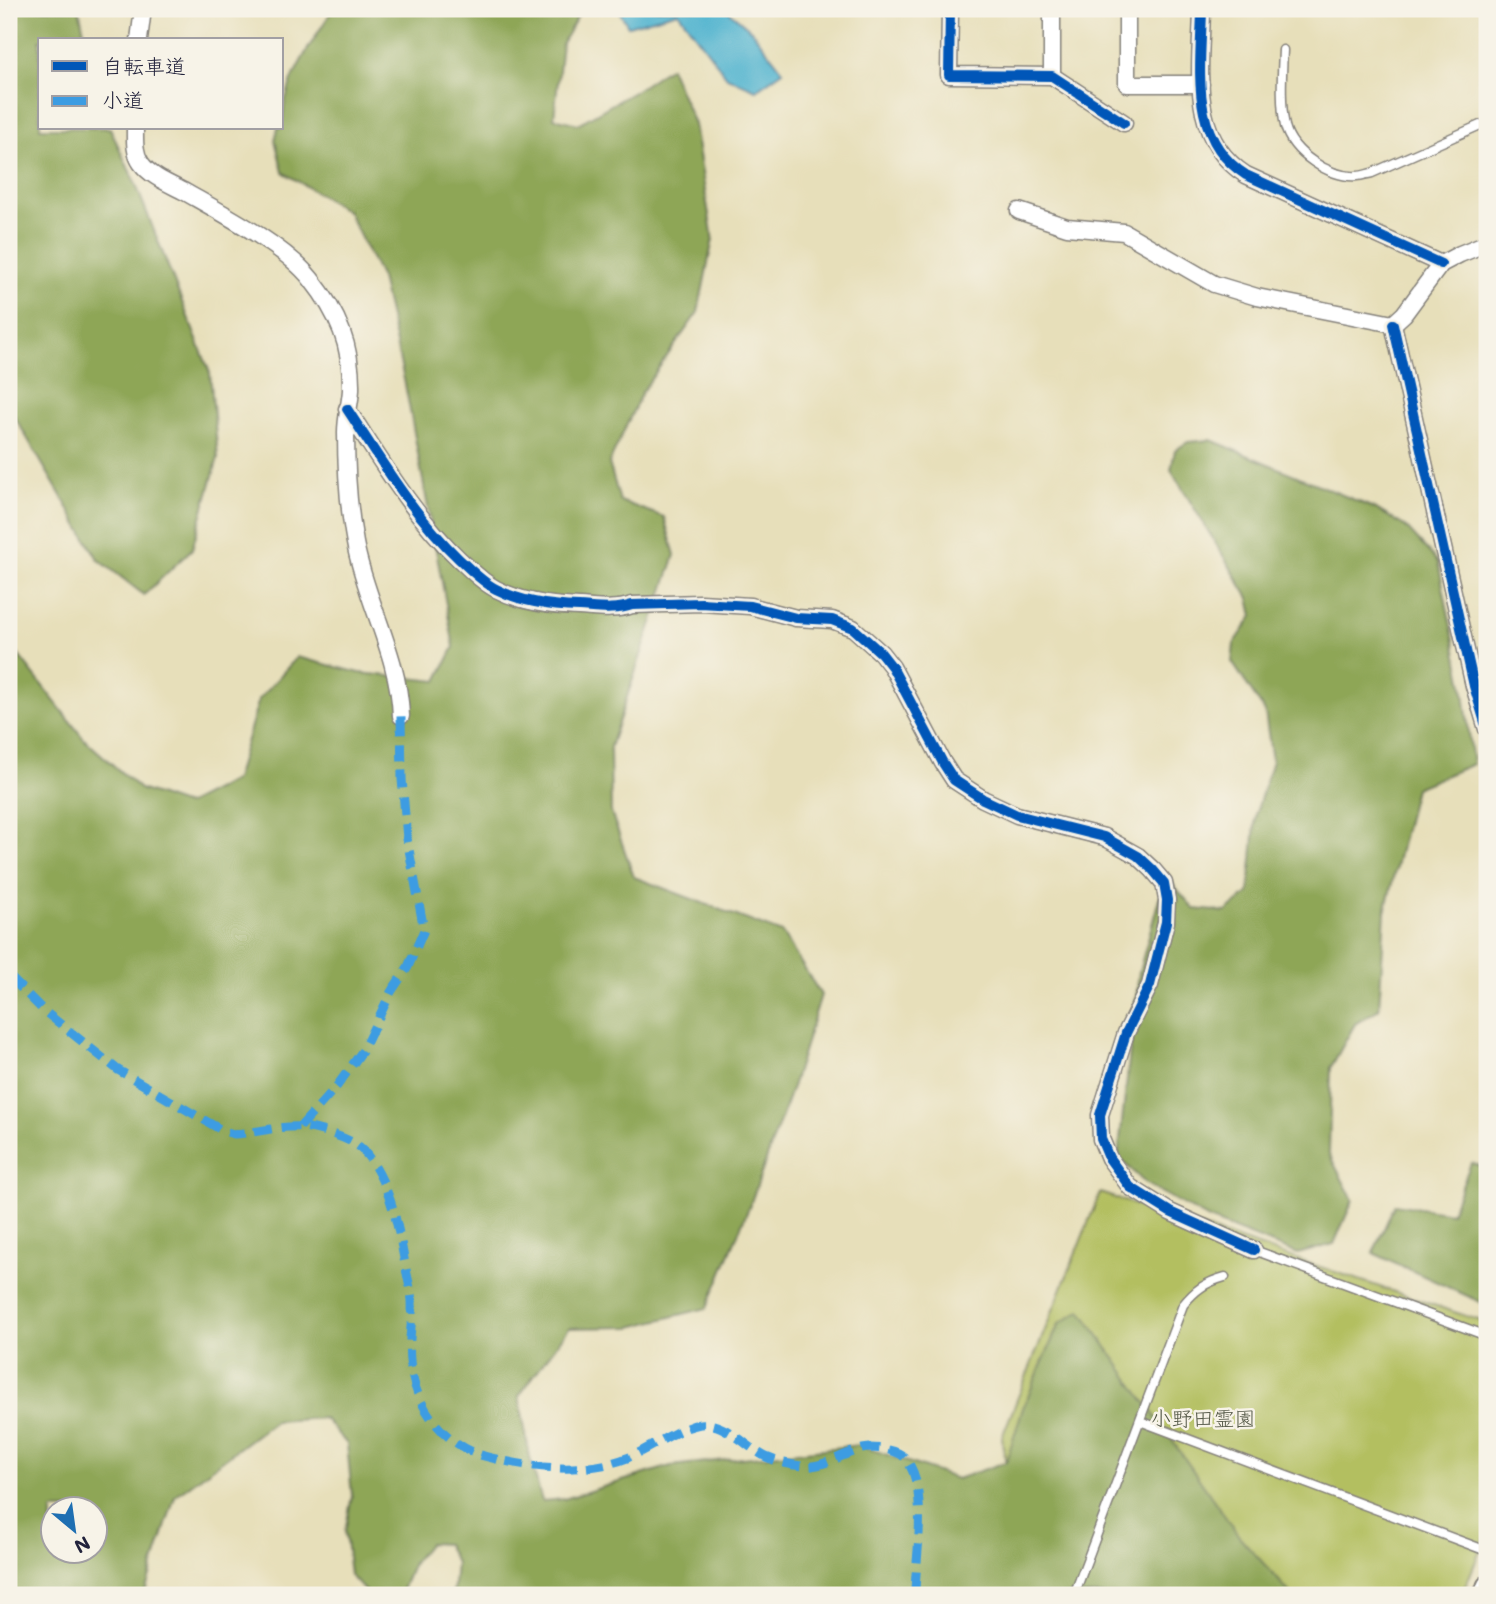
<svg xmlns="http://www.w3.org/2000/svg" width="1496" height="1604" viewBox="0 0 1496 1604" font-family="Mali,'Klee One',sans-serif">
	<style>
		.green { fill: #b3bf61; stroke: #6a704e; stroke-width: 2 }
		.forest { fill: #8ea657; stroke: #586449; stroke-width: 2; fill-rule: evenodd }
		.water { fill: #50b3cf; stroke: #396a85; stroke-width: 2 }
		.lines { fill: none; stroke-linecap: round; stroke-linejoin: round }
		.service-casing { stroke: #84807a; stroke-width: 11 }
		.minor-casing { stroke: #84807a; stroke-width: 19 }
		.tertiary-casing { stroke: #84807a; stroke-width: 23 }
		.service { stroke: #fff; stroke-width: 8 }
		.minor { stroke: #fff; stroke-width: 16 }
		.tertiary { stroke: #fff; stroke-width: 19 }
		.quiet { stroke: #3c9ce2; stroke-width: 9; stroke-dasharray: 18 9; stroke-linecap: butt }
		.cycleway-casing { stroke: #f7f3e8; stroke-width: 15 }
		.cycleway { stroke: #0057b8; stroke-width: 10 }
		.labels { text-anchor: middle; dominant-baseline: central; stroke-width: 5; stroke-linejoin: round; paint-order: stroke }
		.park-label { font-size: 21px; fill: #555948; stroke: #f7f3e8 }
	</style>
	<rect width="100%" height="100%" fill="#f7f3e8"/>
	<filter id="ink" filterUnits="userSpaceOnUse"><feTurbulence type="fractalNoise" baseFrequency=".0143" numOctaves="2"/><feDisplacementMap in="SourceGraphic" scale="14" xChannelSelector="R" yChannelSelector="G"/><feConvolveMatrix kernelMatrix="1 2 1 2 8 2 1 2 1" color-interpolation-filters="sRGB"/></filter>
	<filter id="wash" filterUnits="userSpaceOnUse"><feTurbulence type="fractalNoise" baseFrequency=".00686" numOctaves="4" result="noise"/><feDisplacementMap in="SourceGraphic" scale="28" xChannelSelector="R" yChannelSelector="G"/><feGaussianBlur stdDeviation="1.57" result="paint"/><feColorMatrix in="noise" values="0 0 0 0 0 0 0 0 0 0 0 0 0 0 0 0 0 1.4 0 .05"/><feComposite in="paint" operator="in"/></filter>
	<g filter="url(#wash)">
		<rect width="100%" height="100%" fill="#e7dfba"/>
		<path class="green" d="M1100,1193L1487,1323V1534L1462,1595H963L1017,1549L1002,1437Z"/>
		<g class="forest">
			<path d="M9,9H79L86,40H40V128H110L136,185L210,373L218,458L192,549L144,595L98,559L9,407Z"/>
			<path d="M333,9H582L562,43L554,118L578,124L635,91L670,67L694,124L713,239L698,312L642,392L609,463L620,501L664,517L675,555L610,747L611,812L634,877L782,933L821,995L792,1087L750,1205L707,1308L631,1327L569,1328L519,1396L530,1458L542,1501L564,1499L671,1466L859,1445L957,1479L1006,1462L1023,1408L1059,1324L1081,1310L1238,1535L1292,1595H453L456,1563L446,1544L429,1543L413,1563L400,1595H368L350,1575L345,1531L352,1496L347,1444L324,1418L275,1421L175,1496L144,1595H9V643L84,739L140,789L186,805L235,780L259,699L297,657L360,673L437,681L454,647L405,384L381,278L348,212L283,172L275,140L278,128H282C282,82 310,46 333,9ZM52,1510H94V1552H52Z"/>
			<path d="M1211,440L1376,509L1406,527L1438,562L1463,685L1473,764L1415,788L1385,912L1379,1009L1355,1024L1331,1067L1329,1154L1353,1200L1334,1244L1298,1254L1211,1220L1146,1184L1118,1157L1139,972L1159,899L1172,883L1194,909L1226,912L1249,893L1256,813L1272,761L1265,712L1232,662L1234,644L1253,616L1249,598L1171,470L1175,450L1188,442Z"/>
			<path d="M1471,1163L1487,1168V1305L1373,1253L1395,1204L1451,1213Z"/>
		</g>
		<path class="water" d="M618,9H726L751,30L783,71L756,90L727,77L678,12L628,26Z"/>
	</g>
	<g filter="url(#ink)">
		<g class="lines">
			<g class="service-casing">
				<g id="service">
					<path d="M1283,50C1282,73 1280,104 1285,126C1292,153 1330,178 1357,176C1362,176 1367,174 1372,173L1487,122"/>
					<path d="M1254,1250L1487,1336"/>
					<path d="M1140,1421L1487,1551"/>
					<path d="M1074,1595L1183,1305C1195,1290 1206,1282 1225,1277"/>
				</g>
			</g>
			<g class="minor-casing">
				<g id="minor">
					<path d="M950,9L949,75L1052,76L1124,123"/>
					<path d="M1052,9V76"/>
					<path d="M1127,9V84H1201"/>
					<path d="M1202,9C1201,68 1188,139 1246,175L1441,264"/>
					<path d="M139,40L143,9"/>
					<path d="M135,128C135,140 134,153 141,163C151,177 170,184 185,192C222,213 285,246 311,279C338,313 352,346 351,390C350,404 346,418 346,432C346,469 348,506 355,543C366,602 399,655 401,716"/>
					<path d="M1019,211L1067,227L1124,232L1214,284L1257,297L1393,324"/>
					<path d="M1393,324L1474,686L1487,729"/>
					<path d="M1393,324L1404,314L1441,264L1460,254L1487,243"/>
					<path d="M347,409C382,462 413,515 459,559C471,570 482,582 496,589C521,602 552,606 579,607C597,608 615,611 632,605L701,603L750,606L796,618L832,620L853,628L881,653L892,667L943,763L954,780L983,799L1017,815L1104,837L1138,856L1153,870L1164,883L1167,900L1166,922L1150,985L1126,1033L1100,1115L1101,1139L1109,1158L1130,1187L1170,1212L1254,1250"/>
				</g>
			</g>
			<g class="tertiary-casing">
				<path id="tertiary" d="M1484,1595L1487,1586"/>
			</g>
			<use href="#service" class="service"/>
			<use href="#minor" class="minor"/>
			<use href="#tertiary" class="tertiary"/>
			<g class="quiet">
				<path d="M9,976L44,1011L118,1070L223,1131L234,1134C256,1133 281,1125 303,1127C318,1129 352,1138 363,1150C390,1182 398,1225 405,1264C407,1276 411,1289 412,1301C413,1321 408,1341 410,1360C413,1403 442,1444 484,1456C528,1468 584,1475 627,1458C650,1449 677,1428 700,1424C725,1421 746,1447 766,1457C778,1462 790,1465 803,1466C825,1469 847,1449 870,1448C880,1448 898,1450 905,1458C930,1487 915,1560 915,1595"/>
				<path d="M300,1127L337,1086L363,1050L391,992L408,967L424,930L407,839L402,779L401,716"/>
			</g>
			<g class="cycleway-casing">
				<g id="cycleway">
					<path d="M950,9L949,75L1052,76L1124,123"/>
					<path d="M1202,9C1201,68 1188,139 1246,175L1441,264"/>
					<path d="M1393,324L1474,686L1487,729"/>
					<path d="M347,409C382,462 413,515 459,559C471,570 482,582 496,589C521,602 552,606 579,607C597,608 615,611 632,605L701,603L750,606L796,618L832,620L853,628L881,653L892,667L943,763L954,780L983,799L1017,815L1104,837L1138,856L1153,870L1164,883L1167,900L1166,922L1150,985L1126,1033L1100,1115L1101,1139L1109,1158L1130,1187L1170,1212L1254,1250"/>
				</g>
			</g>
			<use href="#cycleway" class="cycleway"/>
		</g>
	</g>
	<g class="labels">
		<g class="park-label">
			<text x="1203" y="1417">小野田霊園</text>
		</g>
	</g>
	<rect width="1496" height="1604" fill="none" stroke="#f7f3e8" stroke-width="35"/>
	<rect x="38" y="38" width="245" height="91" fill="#f7f3e8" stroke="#a29fa3" stroke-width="2"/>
	<rect x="52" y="61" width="35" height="10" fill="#0057b8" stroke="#a29fa3" stroke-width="2"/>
	<text x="102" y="74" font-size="21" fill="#22223b">自転車道</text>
	<rect x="52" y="96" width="35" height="10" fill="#3c9ce2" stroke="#a29fa3" stroke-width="2"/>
	<text x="102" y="108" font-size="21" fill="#22223b">小道</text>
	<g transform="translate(74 1530) rotate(151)"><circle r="33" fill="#f7f3e8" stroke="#a29fa3" stroke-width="2"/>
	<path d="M0-5L12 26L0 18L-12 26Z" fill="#1f6fb2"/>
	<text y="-10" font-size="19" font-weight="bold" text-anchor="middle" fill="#22223b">N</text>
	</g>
</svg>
